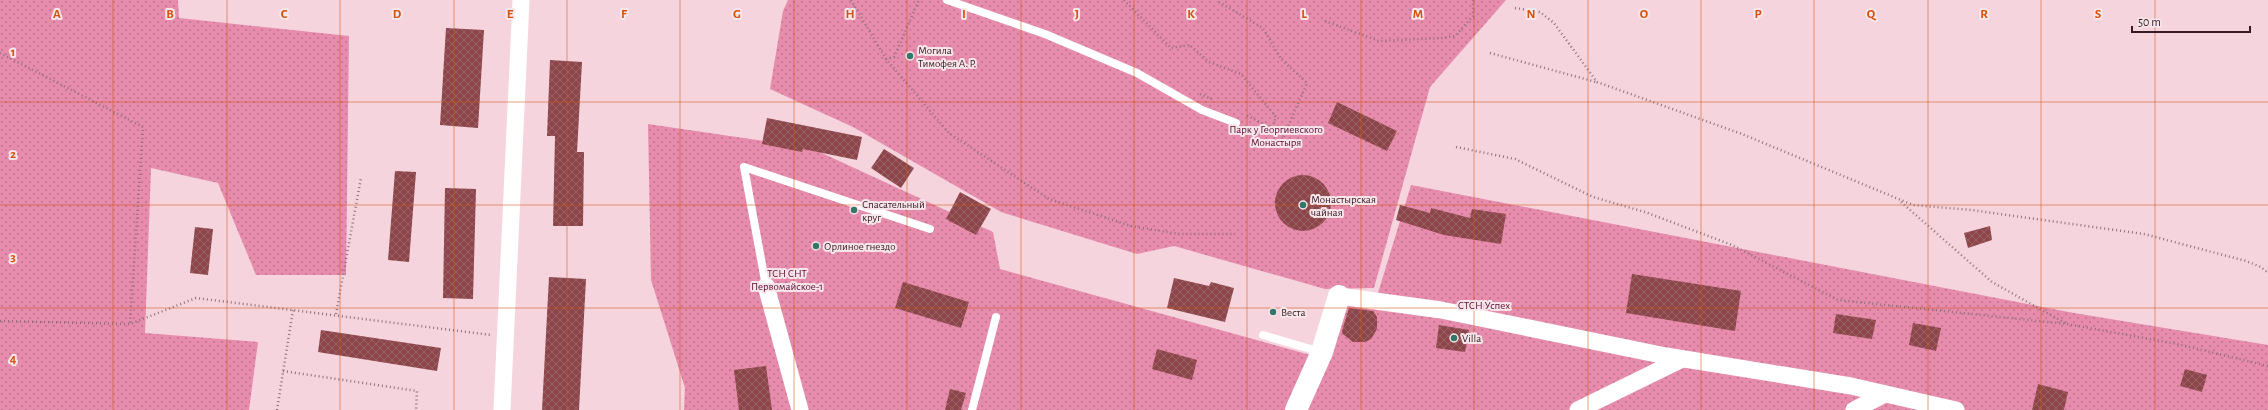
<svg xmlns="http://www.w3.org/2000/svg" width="2268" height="410" viewBox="0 0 2268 410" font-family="'Alegreya Sans',sans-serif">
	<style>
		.green { fill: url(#green-dots) }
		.building { fill: url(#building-cross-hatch) }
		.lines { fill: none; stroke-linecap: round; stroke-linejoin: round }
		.path { stroke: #8f707a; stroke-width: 2.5; stroke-dasharray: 1 3; stroke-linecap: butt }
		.service { stroke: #fff; stroke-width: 8 }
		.minor { stroke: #fff; stroke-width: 17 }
		.secondary { stroke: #fff; stroke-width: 22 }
		.grid { fill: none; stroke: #d6530e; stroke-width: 1; stroke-opacity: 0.55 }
		.poi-dot { fill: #337769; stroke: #f7e7eb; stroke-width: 1.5 }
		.labels { text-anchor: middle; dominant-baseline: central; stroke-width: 4; stroke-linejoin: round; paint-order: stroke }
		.poi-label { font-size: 11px; fill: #371a24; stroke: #f7e7eb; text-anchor: start }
		.park-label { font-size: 11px; fill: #5c0931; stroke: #f7e7eb }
		.grid-label { font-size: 13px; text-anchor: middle; font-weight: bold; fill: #d6530e; stroke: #f7e7eb; stroke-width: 4; stroke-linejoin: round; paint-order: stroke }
	</style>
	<defs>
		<pattern id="green-dots" width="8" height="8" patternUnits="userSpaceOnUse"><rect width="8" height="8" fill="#e78cac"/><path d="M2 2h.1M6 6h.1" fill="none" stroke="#bc728c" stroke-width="1.8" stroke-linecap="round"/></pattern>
		<pattern id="building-cross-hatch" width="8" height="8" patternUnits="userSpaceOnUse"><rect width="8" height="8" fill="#8c4549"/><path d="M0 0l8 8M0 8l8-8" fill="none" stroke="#9a6266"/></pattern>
	</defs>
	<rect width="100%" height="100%" fill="#f5d4de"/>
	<g class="green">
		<path d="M0,0H178L179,18L349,36L346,275H256L218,183L151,168L145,333L258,342L249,410H0Z"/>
		<path d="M788,0H1506L1430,87L1374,288L1325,289L1174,246L1137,254L1001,212L853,127L770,89L783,11Z"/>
		<path d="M648,124L811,148L993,232L1000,269L1314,356L1291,410H684L685,388L651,280Z"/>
		<path d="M1411,185L2074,313L2268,345V410H1296L1342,302L1378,293Z"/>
	</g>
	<g class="building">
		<path d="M446,28L484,30L478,128L440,125Z"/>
		<path d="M550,60L582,62L577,152H584L583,226H553L555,136H547Z"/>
		<path d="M1337,102L1397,131L1387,151L1328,123Z"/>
		<path d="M767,118L862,137L857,160L803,149L802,152L762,144Z"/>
		<path d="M884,149L914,168L901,188L871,168Z"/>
		<path d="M395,171L416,172L409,262L388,260Z"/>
		<circle cx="1303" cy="203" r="28"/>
		<path d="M445,188L476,189L473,299L443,298Z"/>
		<path d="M960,192L991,209L976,235L946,219Z"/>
		<path d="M1400,205L1430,213L1431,208L1470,218L1472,209L1506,214L1501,244L1444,235L1396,220Z"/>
		<path d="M1990,226L1992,240L1968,248L1964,233Z"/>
		<path d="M195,227L213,229L208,275L190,273Z"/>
		<path d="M1632,274L1741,291L1735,331L1626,313Z"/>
		<path d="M549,277L586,279L579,410H542Z"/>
		<path d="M1174,278L1209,286L1211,282L1234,288L1225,322L1167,308Z"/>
		<path d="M903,282L969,302L961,328L895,308Z"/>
		<path d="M1349,308L1373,311L1377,317V329L1371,339L1365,342H1353L1343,334L1342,331Z"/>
		<path d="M1836,314L1876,320L1872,339L1833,333Z"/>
		<path d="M1913,323L1941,328L1936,351L1909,345Z"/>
		<path d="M1439,325L1469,330L1465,352L1436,348Z"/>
		<path d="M321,330L441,348L437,371L318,352Z"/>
		<path d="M1157,349L1197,360L1192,380L1152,369Z"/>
		<path d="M766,366L772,410H739L734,370Z"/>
		<path d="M2185,369L2207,375L2202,392L2180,386Z"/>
		<path d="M2038,384L2068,392L2064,410H2032Z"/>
		<path d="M950,389L966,393L961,410H945Z"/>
	</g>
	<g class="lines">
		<g class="path">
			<path d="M851,0L886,59L949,133L1049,199L1131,226L1179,234H1235"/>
			<path d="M1124,0L1171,48L1190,45L1209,62L1241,74L1276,117L1272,128L1246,115"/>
			<path d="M1219,2L1263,28L1281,59L1307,83L1282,140"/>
			<path d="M1515,8L1540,12L1554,23L1597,82L1742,134L1913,205L1971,210L2144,234L2246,261L2261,267L2268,273"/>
			<path d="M1325,21L1379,41L1442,38L1455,36L1473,16V0"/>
			<path d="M0,53L143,127L130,324"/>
			<path d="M1490,53L1596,82"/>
			<path d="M886,59L894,57L919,0"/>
			<path d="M1200,94L1214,100"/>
			<path d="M1456,147L1515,159L1593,197L1645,212L1732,245L1838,300L2067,324L2177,344L2268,366"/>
			<path d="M1901,202L1992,282L2065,323"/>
			<path d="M336,314L361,178"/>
			<path d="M0,321L130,324L196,298L491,335"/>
			<path d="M283,371L417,391L416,410"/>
			<path d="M277,410L293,310"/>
		</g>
		<g class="service">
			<path d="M947,0L1045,34L1137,73L1202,110L1236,123"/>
			<path d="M766,286L744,167L930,229"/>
			<path d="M1263,335L1321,352"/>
			<path d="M972,410L996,317"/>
		</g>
		<g class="minor">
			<path d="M766,286L800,410"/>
			<path d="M1339,296L1441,310L1666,356L1851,386L1956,410"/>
			<path d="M502,410L521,0"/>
			<path d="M1578,410L1682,359"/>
			<path d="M1854,410L1885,394"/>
		</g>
		<path class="secondary" d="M1296,410L1322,352L1339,296"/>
	</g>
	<path class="grid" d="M113,0V410M227,0V410M340,0V410M454,0V410M567,0V410M680,0V410M794,0V410M907,0V410M1021,0V410M1134,0V410M1247,0V410M1361,0V410M1474,0V410M1588,0V410M1701,0V410M1814,0V410M1928,0V410M2041,0V410M2155,0V410M0,102H2268M0,205H2268M0,308H2268"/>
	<g class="poi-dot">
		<circle cx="910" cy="56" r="4"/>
		<circle cx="1303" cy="205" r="4"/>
		<circle cx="854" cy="210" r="4"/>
		<circle cx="816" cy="246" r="4"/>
		<circle cx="1273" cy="312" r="4"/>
		<circle cx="1454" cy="338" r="4"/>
	</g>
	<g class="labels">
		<g class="poi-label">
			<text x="918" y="50">Могила<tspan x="918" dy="13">Тимофея А. Р.</tspan></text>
			<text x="1311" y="199">Монастырская<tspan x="1311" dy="13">чайная</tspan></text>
			<text x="862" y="204">Спасательный<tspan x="862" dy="13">круг</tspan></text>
			<text x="824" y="246">Орлиное гнездо</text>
			<text x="1281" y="312">Веста</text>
			<text x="1462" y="338">Villa</text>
		</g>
		<g class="park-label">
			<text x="1276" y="129">Парк у Георгиевского<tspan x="1276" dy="13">Монастыря</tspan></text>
			<text x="787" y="273">ТСН СНТ<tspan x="787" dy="13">Первомайское-1</tspan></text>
			<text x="1484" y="305">СТСН Успех</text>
		</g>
	</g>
	<g class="grid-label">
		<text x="57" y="18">A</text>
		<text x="170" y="18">B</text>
		<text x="284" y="18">C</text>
		<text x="397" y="18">D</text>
		<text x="510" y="18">E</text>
		<text x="624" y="18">F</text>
		<text x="737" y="18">G</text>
		<text x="850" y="18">H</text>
		<text x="964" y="18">I</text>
		<text x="1077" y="18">J</text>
		<text x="1191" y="18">K</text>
		<text x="1304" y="18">L</text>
		<text x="1418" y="18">M</text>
		<text x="1531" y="18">N</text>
		<text x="1644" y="18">O</text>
		<text x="1758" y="18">P</text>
		<text x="1871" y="18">Q</text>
		<text x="1984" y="18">R</text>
		<text x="2098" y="18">S</text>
		<text x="13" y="56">1</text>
		<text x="13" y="158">2</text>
		<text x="13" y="261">3</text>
		<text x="13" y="363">4</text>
	</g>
	<path d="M2132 26v6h118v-6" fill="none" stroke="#371a24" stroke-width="2"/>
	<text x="2138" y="26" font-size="12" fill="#371a24" stroke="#f7e7eb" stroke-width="3" paint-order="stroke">50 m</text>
</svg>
